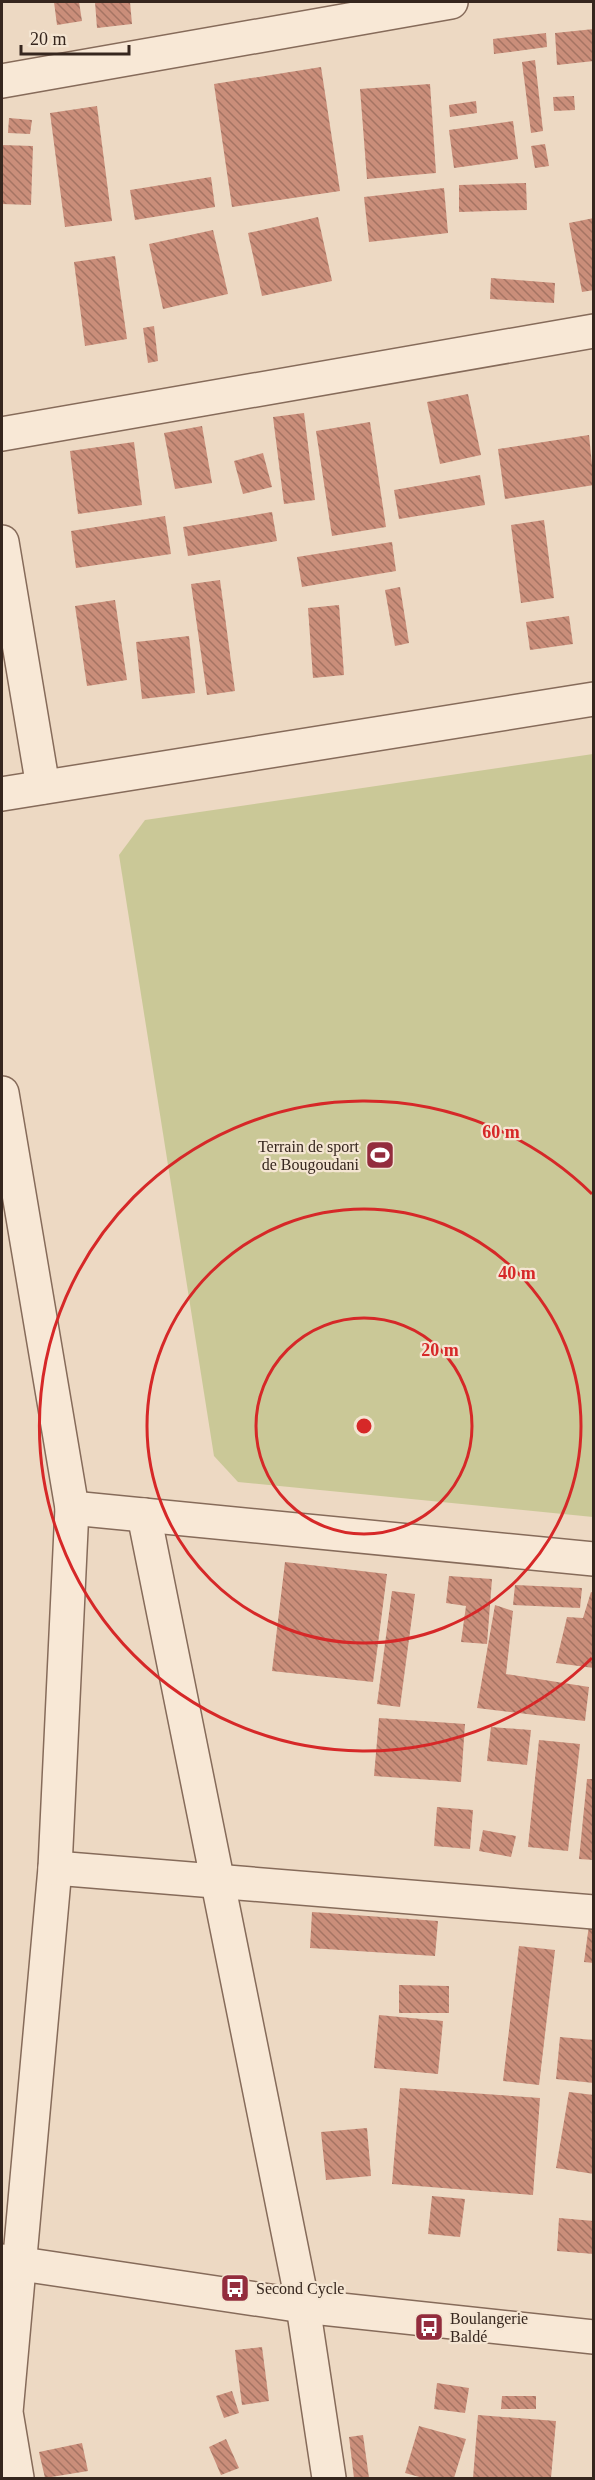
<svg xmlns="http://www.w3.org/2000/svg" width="595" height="2480" viewBox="0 0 595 2480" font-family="Georgia,serif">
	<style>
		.garden { fill: #cac897 }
		.building { fill: url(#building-back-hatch) }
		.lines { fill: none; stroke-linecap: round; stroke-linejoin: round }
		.minor-casing { stroke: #866b5a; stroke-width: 36 }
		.minor { stroke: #f8e8d6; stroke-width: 33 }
		.ring { fill: none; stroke: #d62828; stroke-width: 3 }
		.labels { text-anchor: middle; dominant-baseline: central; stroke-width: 4.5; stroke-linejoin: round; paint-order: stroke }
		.poi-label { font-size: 16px; fill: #36261e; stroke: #f4e5d2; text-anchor: start }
		.centre { fill: #d62828; stroke: #f4e5d2; stroke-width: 3 }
		.ring-label { font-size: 18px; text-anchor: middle; font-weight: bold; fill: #d62828; stroke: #f4e5d2; stroke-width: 4.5; stroke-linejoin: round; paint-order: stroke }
	</style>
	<defs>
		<pattern id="building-back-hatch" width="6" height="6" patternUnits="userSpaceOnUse" patternTransform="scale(1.5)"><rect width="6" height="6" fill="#ca8e7a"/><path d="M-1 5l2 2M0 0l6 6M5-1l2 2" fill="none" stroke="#a57463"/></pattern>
	</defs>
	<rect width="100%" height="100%" fill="#edd9c3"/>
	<path class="garden" d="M593,754V1517L238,1482L214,1456L119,855L145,820Z"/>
	<g class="building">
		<path d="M54,2H79L82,21L57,25Z"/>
		<path d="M95,2H130L132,24L97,28Z"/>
		<path d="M594,29V61L557,65L555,33Z"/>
		<path d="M546,33L547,47L494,54L493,39Z"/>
		<path d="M535,60L543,131L531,133L522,62Z"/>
		<path d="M321,67L340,191L232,207L214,84Z"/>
		<path d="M430,84L436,173L367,179L360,89Z"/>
		<path d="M574,96L575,110L554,111L553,97Z"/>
		<path d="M476,101L477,113L450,117L449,105Z"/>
		<path d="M97,106L112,221L65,227L50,113Z"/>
		<path d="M9,118L32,120L30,134L8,133Z"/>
		<path d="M513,121L518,159L454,168L449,130Z"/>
		<path d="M545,144L549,166L535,168L531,146Z"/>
		<path d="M2,145L33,146L31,205L2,204Z"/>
		<path d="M211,177L215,207L135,220L130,190Z"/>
		<path d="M526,183L527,210L459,212V185Z"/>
		<path d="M444,188L448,233L369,242L364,197Z"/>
		<path d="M318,217L332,281L262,296L248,233Z"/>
		<path d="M594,218V290L582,292L569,223Z"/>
		<path d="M213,230L228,294L163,309L149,244Z"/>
		<path d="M115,256L127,339L85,346L74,262Z"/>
		<path d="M491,278L555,283L554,303L490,299Z"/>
		<path d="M154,326L158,361L148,363L143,328Z"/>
		<path d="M468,394L481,455L440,464L427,402Z"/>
		<path d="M304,413L315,500L284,504L273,417Z"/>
		<path d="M370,422L386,527L332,536L316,431Z"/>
		<path d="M202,426L212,483L175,489L164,433Z"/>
		<path d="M589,435L594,485L505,499L498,449Z"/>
		<path d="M134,442L142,505L78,514L70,451Z"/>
		<path d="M263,453L272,487L243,494L234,461Z"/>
		<path d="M480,475L485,505L399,519L394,490Z"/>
		<path d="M272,512L277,541L188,556L183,527Z"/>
		<path d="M165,516L171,554L76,568L71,531Z"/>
		<path d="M544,520L554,598L521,603L511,525Z"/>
		<path d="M392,542L396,571L302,587L297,557Z"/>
		<path d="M220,580L235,691L207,695L191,584Z"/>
		<path d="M400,587L409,643L395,646L385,590Z"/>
		<path d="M115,600L127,680L87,686L75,606Z"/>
		<path d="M339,605L344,675L313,678L308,608Z"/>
		<path d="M569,616L573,644L530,650L526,622Z"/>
		<path d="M189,636L195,693L142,699L136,642Z"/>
		<path d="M285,1562L387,1574L373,1682L272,1671Z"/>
		<path d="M449,1576L492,1579L487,1644L461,1642L466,1606L446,1603Z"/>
		<path d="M515,1585L582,1588L580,1608L513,1605Z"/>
		<path d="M392,1591L415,1594L400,1707L377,1704Z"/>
		<path d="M591,1592L594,1593V1668L556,1663L567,1617L583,1618Z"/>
		<path d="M495,1605L513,1611L506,1674L589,1687L585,1721L477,1708Z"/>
		<path d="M379,1718L465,1724L461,1782L374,1776Z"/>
		<path d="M491,1727L531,1730L527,1765L487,1761Z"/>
		<path d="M539,1740L580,1744L568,1851L528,1847Z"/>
		<path d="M587,1779H594V1860L579,1859Z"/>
		<path d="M437,1807L473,1810L470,1849L434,1846Z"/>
		<path d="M483,1830L516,1836L511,1857L479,1851Z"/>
		<path d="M312,1912L438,1921L435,1956L310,1948Z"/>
		<path d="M589,1925L594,1926V1963L584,1962Z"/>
		<path d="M519,1946L555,1950L539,2085L503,2081Z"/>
		<path d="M399,1985L449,1986V2013H399Z"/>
		<path d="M379,2015L443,2021L438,2074L374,2068Z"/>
		<path d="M560,2037L594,2040V2083L556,2079Z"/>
		<path d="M400,2088L540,2098L533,2195L392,2184Z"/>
		<path d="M569,2092L594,2095V2174L556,2168Z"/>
		<path d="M367,2128L371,2176L326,2180L321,2132Z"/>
		<path d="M432,2196L465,2199L460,2237L428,2234Z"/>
		<path d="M559,2218L594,2221V2254L557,2251Z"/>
		<path d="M262,2347L269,2401L242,2405L235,2350Z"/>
		<path d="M437,2383L469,2388L465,2413L434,2409Z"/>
		<path d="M232,2391L239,2413L224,2418L216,2396Z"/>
		<path d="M502,2396H536V2409H501Z"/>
		<path d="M478,2415L556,2421L551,2478H473Z"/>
		<path d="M419,2426L466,2439L454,2478H423L405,2473Z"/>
		<path d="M363,2435L369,2478H354L349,2437Z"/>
		<path d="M226,2439L239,2468L221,2475L209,2447Z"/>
		<path d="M82,2443L88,2471L45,2478L39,2452Z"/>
	</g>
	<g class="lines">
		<g class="minor-casing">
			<g id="minor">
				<path d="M2,81L451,2"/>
				<path d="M2,434L594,331"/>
				<path d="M2,542L43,787"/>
				<path d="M2,794L594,699"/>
				<path d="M2,1093L72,1508L55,1868L6,2412L17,2478"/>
				<path d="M72,1508L594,1559"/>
				<path d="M144,1515L303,2306L329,2478"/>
				<path d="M55,1868L594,1912"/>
				<path d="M2,2261L303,2306L594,2337"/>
			</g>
		</g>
		<use href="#minor" class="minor"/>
	</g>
	<g class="ring">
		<circle cx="364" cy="1426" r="108"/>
		<circle cx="364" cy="1426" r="217"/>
		<path d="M592 1658A325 325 0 1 1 592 1194"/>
	</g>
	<defs>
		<g id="stadium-square" transform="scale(1.5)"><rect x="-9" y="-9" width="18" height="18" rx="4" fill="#932c3d" stroke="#f4e5d2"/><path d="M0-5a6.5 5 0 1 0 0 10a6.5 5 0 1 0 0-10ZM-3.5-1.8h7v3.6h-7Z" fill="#fff"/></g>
		<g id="bus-square" transform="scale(1.5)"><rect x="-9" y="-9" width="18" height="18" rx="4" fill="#932c3d" stroke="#f4e5d2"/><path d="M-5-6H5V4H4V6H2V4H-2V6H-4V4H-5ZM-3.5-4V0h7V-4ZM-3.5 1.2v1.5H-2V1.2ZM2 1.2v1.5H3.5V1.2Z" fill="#fff"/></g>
	</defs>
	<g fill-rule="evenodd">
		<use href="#stadium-square" x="380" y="1155"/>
		<use href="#bus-square" x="235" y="2288"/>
		<use href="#bus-square" x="429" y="2327"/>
	</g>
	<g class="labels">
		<g class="poi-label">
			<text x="359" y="1146" text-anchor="end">Terrain de sport<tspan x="359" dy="18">de Bougoudani</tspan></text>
			<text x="256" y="2288">Second Cycle</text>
			<text x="450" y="2318">Boulangerie<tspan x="450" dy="18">Baldé</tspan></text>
		</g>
	</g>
	<circle cx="364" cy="1426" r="9" class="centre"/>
	<g class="ring-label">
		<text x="501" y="1138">60 m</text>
		<text x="517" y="1279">40 m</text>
		<text x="440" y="1356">20 m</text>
	</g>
	<rect width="595" height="2480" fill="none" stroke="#36261e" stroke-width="6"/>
	<path d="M21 45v9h108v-9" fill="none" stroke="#36261e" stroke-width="3"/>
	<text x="30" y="45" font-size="18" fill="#36261e" stroke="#f4e5d2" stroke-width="4.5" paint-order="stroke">20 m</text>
</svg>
